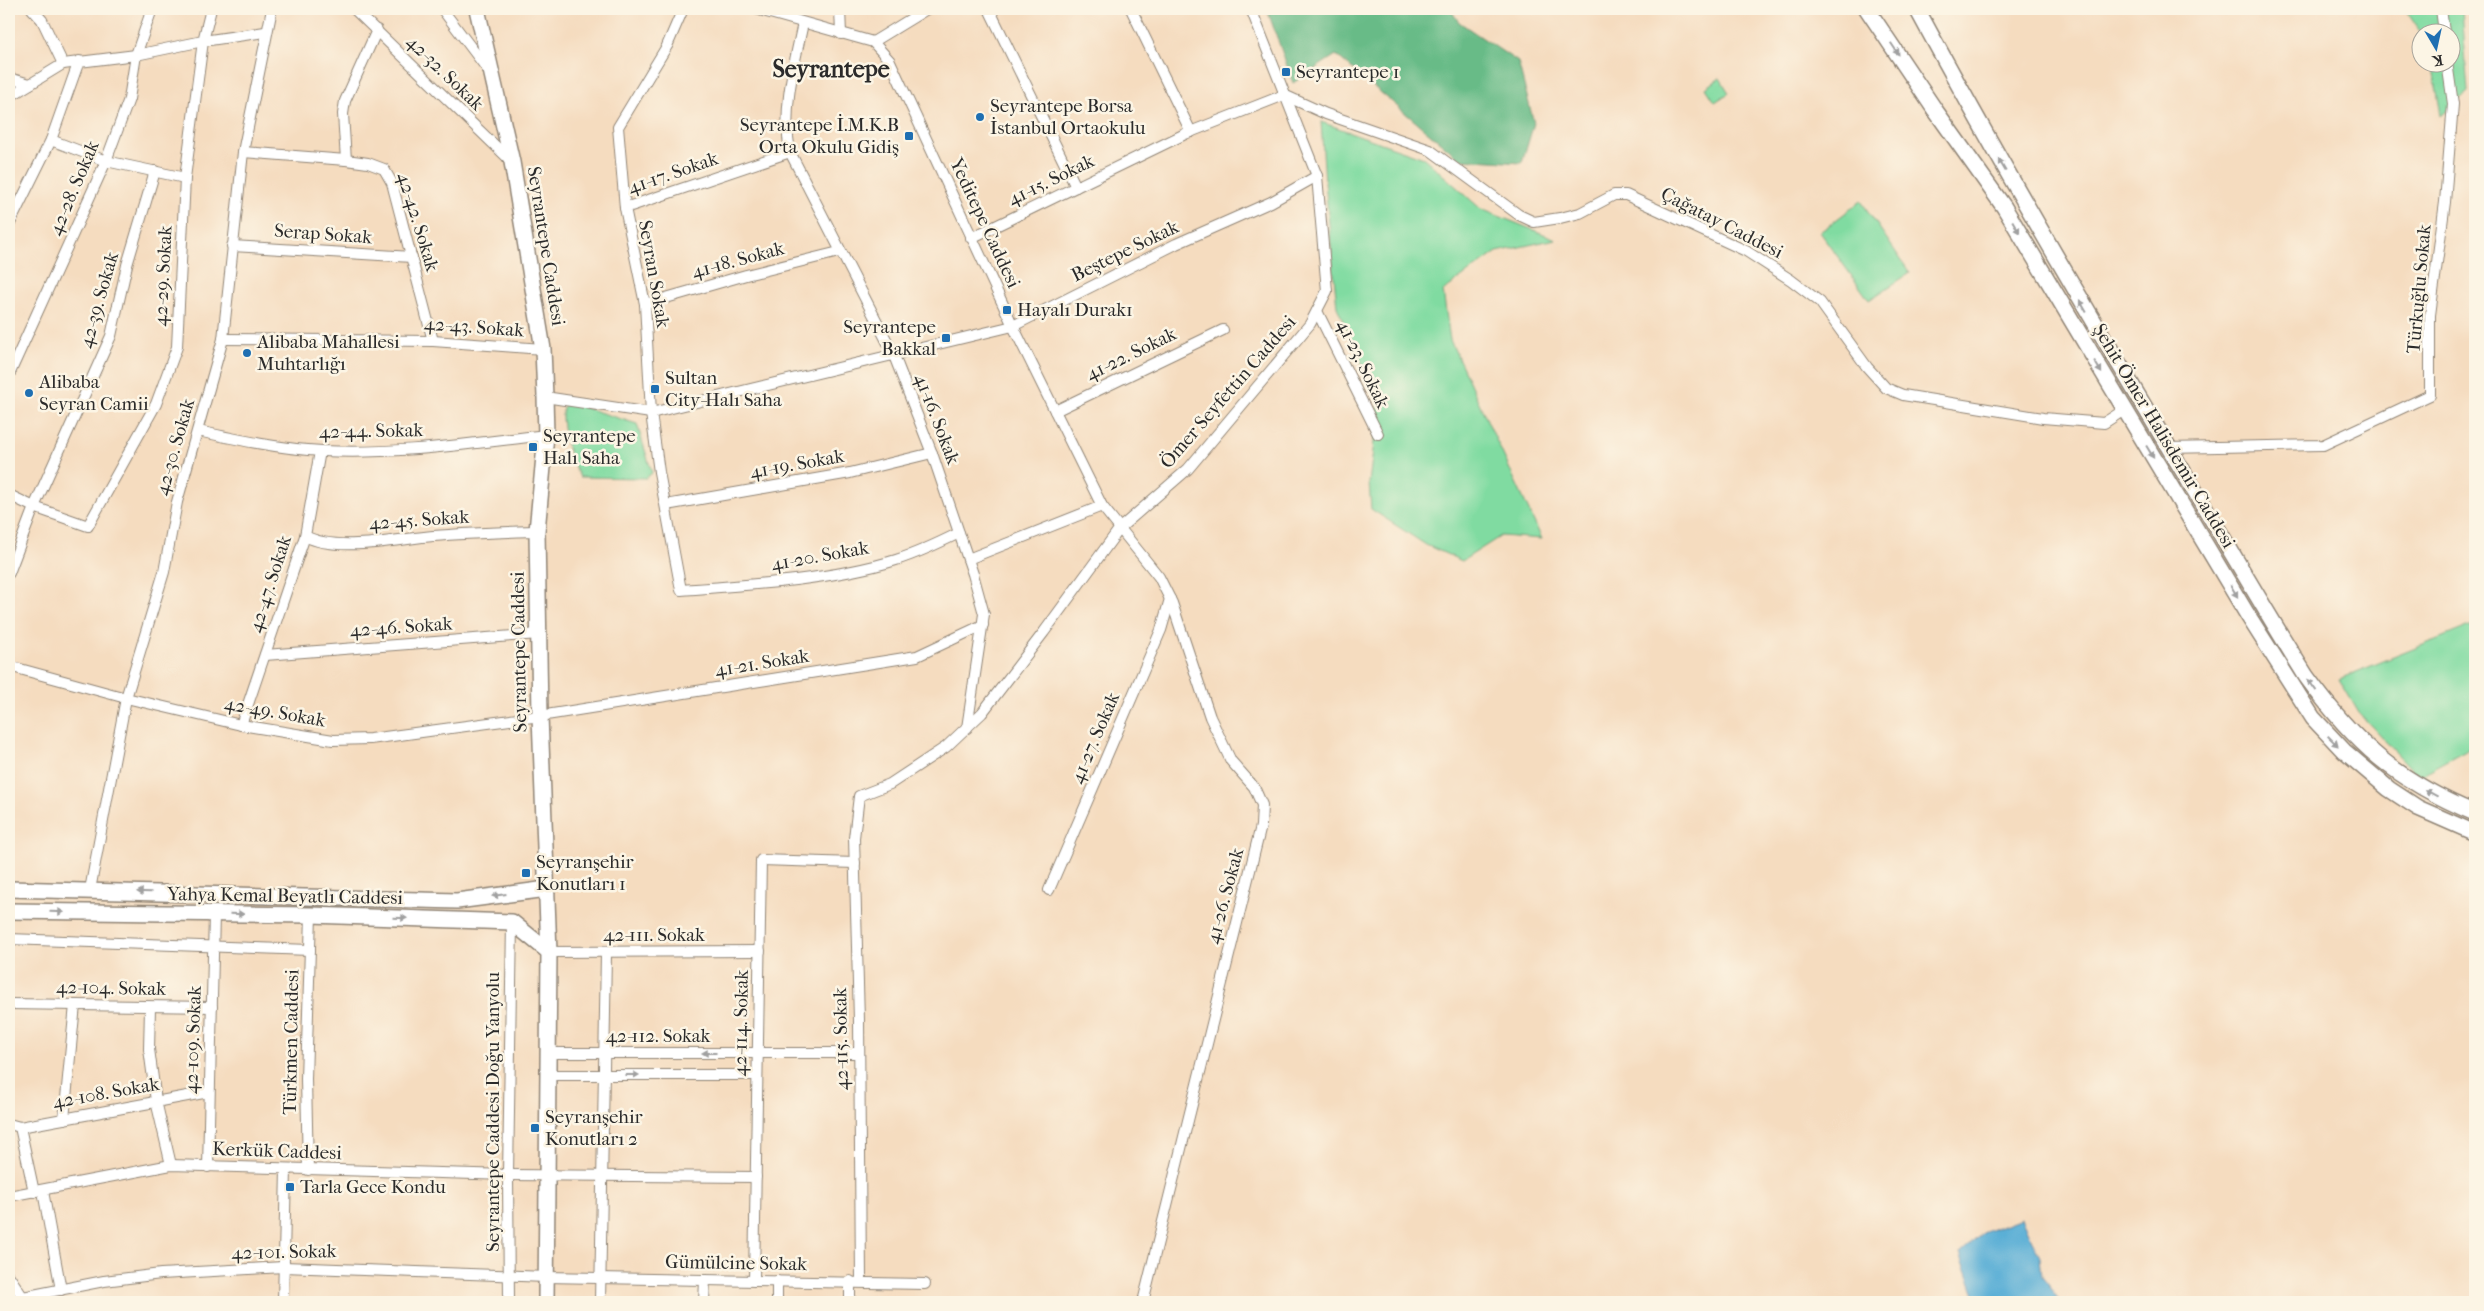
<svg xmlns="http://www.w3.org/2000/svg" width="2484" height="1311" viewBox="0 0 2484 1311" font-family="'IM FELL French Canon',serif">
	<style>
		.green { fill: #80dba1; stroke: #568366 }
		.forest { fill: #68bb87; stroke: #4a7359 }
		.water { fill: #59aed6; stroke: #426c80 }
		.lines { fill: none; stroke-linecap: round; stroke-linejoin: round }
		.street-casing { stroke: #908475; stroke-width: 12 }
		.secondary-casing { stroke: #908475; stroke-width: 18 }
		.street { stroke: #fff; stroke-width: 10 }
		.secondary { stroke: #fff; stroke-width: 15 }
		.oneway { fill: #a0a0a0 }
		.poi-dot { fill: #1f6fb2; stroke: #fcf5e5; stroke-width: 2 }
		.labels { text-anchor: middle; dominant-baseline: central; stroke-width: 5; stroke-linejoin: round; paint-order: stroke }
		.poi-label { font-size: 19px; fill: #2b2b2b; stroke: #fcf5e5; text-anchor: start }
		.street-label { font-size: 19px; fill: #2b2b2b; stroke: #fcf5e5 }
		.district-label { font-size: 24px; font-weight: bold; fill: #2b2b2b; stroke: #fcf5e5 }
	</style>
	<rect width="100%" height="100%" fill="#fcf5e5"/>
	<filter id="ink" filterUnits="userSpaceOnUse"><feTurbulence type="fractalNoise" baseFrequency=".02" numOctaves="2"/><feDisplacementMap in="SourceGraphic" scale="10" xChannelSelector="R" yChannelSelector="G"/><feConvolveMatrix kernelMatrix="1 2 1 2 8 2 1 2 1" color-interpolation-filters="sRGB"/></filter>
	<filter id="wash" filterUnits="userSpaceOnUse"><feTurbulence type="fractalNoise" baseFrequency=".0096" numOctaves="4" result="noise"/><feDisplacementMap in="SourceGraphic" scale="20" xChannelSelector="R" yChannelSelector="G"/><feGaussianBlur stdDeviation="1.12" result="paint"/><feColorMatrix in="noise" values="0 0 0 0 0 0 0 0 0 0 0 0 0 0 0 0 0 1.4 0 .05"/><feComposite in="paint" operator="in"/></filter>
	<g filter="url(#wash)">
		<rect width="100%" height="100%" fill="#f5dcbf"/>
		<g class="green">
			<path d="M2405,9H2462L2468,92L2441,115L2432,63L2452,62V32L2421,33Z"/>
			<path d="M1720,78L1729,93L1715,102L1706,88Z"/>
			<path d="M1321,122L1424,158L1481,209L1556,239L1497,252L1443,291L1450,340L1542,539L1501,536L1462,561L1426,545L1371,509L1369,483L1379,401L1337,307L1325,182Z"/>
			<path d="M1861,201L1910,273L1869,300L1820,232Z"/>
			<path d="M567,402L637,424L652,473L646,478L580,477C571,463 561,429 562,413C562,409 565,405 567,402Z"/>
			<path d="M2475,624V745L2418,776L2359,713L2339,679Z"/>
		</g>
		<path class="forest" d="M1267,9H1450L1459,22L1518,62L1534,123L1522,163L1460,159L1336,55L1293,83Z"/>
		<path class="water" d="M2021,1218L2040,1257L2042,1277L2062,1302H1978L1960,1253L1983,1233Z"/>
	</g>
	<g filter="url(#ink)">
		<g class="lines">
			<g class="street-casing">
				<g id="street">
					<path d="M32,9L42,20L63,64"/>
					<path d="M354,9L511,161"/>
					<path d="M442,9L488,70"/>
					<path d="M683,9L667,46L618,127L625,208L645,304L651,413L659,472L681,590C748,585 832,580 896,560C918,553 939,543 959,533"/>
					<path d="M756,9L873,42L890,61L1013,326L1102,506L1159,577L1172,603L1210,717L1231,761L1254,787L1262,805L1261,826L1143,1302"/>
					<path d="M840,9L841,34"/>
					<path d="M989,9L1076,187"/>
					<path d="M1131,9L1191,132"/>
					<path d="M2441,9L2444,32"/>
					<path d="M803,23C794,66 782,108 790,152L893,353L933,456L973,574L984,614L967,728"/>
					<path d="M377,30L345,101L343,114L346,160L368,163L384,169L392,183L433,341"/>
					<path d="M873,42L927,9"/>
					<path d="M9,78L30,84"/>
					<path d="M1284,95L1326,114L1430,150L1519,215L1534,222L1560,218L1580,213L1614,195H1626L1746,251L1791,280L1820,302L1867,367L1886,388L1903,395L2043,418L2104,423L2124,410"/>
					<path d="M9,97L63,64L136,55L203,41L265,32"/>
					<path d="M51,140L106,161L185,178"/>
					<path d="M243,152L346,160"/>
					<path d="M625,208L790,152"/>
					<path d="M9,225L51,140L79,61"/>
					<path d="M971,238L1185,134L1284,95"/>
					<path d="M232,246L412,257"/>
					<path d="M645,304L746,275L839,252"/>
					<path d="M1317,311L1378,434"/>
					<path d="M223,339L433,341L543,349"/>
					<path d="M9,375L106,161L129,99L136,55L152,9"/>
					<path d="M545,397L651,413L1013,326L1176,244L1271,202L1317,176"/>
					<path d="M1055,411L1223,330"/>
					<path d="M198,431C239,440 281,449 322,451C397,455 472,443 546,435"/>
					<path d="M2167,448L2323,445L2430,395V315L2445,202L2453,104L2447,62"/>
					<path d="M9,495L34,507L88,526L156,404L177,347L185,178L203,41L211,9"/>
					<path d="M666,505L850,473L932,453"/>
					<path d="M305,536C337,553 397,539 433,536C468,533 503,532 537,531"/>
					<path d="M968,559L1102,506"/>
					<path d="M9,573L34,507L111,336L127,265L155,171"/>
					<path d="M265,655L539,634"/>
					<path d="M9,666L126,698L241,725L333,740L370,739L540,716L917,656L983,625"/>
					<path d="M241,725L305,536L320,451"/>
					<path d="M90,890L126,698L164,572L177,502L223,339L243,152L272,9"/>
					<path d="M1049,890L1161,630L1170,599"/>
					<path d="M9,939L310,950"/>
					<path d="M549,952L760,951"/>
					<path d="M9,1004L212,1007"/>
					<path d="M150,1008L149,1049L156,1101L171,1165"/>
					<path d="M548,1053H859"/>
					<path d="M548,1075H757"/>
					<path d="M64,1119L75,1005"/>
					<path d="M9,1124L20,1127L209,1092"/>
					<path d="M20,1127L34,1192"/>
					<path d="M208,1167L214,914"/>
					<path d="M308,1170L306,1079L311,915"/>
					<path d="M43,1191L61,1290"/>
					<path d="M9,1196L171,1165L508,1175L756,1177"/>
					<path d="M9,1276L26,1302"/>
					<path d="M754,1281L761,860L855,863"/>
					<path d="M777,1281V1302"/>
					<path d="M850,1281V1302"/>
					<path d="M861,1281L859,1020L854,838L859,796L890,784L946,747L982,713L1044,632L1120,528L1188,469L1310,324L1327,291L1317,176L1251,9"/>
					<path d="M23,1297L104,1281L161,1274L284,1267L546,1277L925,1284"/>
					<path d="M283,1302L286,1169"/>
					<path d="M509,1302L508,1175L512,922"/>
					<path d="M600,1302L606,953"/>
					<path d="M704,1302L705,1280"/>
				</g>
			</g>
			<g class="secondary-casing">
				<g id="secondary">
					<path d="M477,9L512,162L543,349L545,397L546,435L537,531L540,716L549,952L546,1302"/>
					<path d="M1867,9L1935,110L2004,207L2247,614L2313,718L2344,751L2389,789L2418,808L2475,833"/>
					<path d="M1917,9C2008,178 2105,342 2204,506C2238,563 2271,620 2306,676C2355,744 2396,780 2475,813"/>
					<path d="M9,889L457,901L547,889"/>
					<path d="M9,911L311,915L512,922L549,952"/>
				</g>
			</g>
			<use href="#street" class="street"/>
			<use href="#secondary" class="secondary"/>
		</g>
		<defs><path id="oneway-solid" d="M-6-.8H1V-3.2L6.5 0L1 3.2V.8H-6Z" transform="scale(1.25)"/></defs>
		<g class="oneway">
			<use href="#oneway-solid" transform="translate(1895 49) rotate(56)"/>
			<use href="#oneway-solid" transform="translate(2002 165) rotate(-120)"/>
			<use href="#oneway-solid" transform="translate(2016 227) rotate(60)"/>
			<use href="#oneway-solid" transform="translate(2083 306) rotate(-120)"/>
			<use href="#oneway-solid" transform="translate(2098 367) rotate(59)"/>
			<use href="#oneway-solid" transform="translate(2150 452) rotate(59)"/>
			<use href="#oneway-solid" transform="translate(2234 591) rotate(59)"/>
			<use href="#oneway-solid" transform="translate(2312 685) rotate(-126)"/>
			<use href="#oneway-solid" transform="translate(2333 741) rotate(45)"/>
			<use href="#oneway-solid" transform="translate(2431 793) rotate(-152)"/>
			<use href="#oneway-solid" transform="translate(144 892) rotate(-178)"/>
			<use href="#oneway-solid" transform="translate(499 895) rotate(172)"/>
			<use href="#oneway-solid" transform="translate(57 912) rotate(1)"/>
			<use href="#oneway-solid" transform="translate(237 914) rotate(1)"/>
			<use href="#oneway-solid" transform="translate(400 918) rotate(2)"/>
			<use href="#oneway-solid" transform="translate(709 1053) rotate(180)"/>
			<use href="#oneway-solid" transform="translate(632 1075)"/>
		</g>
	</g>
	<g class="poi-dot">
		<rect x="1281" y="67" width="10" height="10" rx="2.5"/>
		<circle cx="980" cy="117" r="5"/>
		<rect x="904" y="131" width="10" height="10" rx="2.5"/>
		<rect x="1002" y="305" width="10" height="10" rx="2.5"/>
		<rect x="941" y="333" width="10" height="10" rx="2.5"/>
		<circle cx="247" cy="353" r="5"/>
		<rect x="650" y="384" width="10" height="10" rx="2.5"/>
		<circle cx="29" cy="393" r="5"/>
		<rect x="528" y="442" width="10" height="10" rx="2.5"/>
		<rect x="521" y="868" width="10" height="10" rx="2.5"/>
		<rect x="530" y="1123" width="10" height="10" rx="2.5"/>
		<rect x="285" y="1182" width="10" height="10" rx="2.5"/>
	</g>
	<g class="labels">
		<g class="poi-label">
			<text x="1296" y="72">Seyrantepe 1</text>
			<text x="990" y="106">Seyrantepe Borsa<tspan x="990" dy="22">İstanbul Ortaokulu</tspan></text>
			<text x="899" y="125" text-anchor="end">Seyrantepe İ.M.K.B<tspan x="899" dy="22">Orta Okulu Gidiş</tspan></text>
			<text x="1017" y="310">Hayalı Durak1</text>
			<text x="936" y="327" text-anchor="end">Seyrantepe<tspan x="936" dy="22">Bakkal</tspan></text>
			<text x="257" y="342">Alibaba Mahallesi<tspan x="257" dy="22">Muhtarlığı</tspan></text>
			<text x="665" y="378">Sultan<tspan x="665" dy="22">City-Halı Saha</tspan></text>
			<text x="39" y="382">Alibaba<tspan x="39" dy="22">Seyran Camii</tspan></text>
			<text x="543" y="436">Seyrantepe<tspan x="543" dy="22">Halı Saha</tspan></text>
			<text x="536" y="862">Seyranşehir<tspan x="536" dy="22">Konutları 1</tspan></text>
			<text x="545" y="1117">Seyranşehir<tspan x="545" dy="22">Konutları 2</tspan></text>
			<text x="300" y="1187">Tarla Gece Kondu</text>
		</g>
		<g class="street-label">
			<text transform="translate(445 73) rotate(44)">42-32. Sokak</text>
			<text transform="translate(673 173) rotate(-19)">41-17. Sokak</text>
			<text transform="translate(1051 180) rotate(-26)">41-15. Sokak</text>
			<text transform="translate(74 188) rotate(-67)">42-28. Sokak</text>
			<text transform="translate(418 222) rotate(73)">42-42. Sokak</text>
			<text transform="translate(985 223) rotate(65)">Yeditepe Caddesi</text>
			<text transform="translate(1722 223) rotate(27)">Çağatay Caddesi</text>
			<text transform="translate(323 234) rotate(4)">Serap Sokak</text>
			<text transform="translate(546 246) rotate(81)">Seyrantepe Caddesi</text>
			<text transform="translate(1125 251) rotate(-26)">Beştepe Sokak</text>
			<text transform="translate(738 260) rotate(-15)">41-18. Sokak</text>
			<text transform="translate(654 274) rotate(80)">Seyran Sokak</text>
			<text transform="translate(163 276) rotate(-87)">42-29. Sokak</text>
			<text transform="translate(2419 289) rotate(-85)">Türkuğlu Sokak</text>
			<text transform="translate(99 300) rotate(-74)">42-39. Sokak</text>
			<text transform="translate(474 327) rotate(4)">42-43. Sokak</text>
			<text transform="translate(1131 354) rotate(-26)">41-22. Sokak</text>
			<text transform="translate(1363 364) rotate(64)">41-23. Sokak</text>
			<text transform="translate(1228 392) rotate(-49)">Ömer Seyfettin Caddesi</text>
			<text transform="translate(937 419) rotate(69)">41-16. Sokak</text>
			<text transform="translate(371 431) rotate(-1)">42-44. Sokak</text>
			<text transform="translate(2164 436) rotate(59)">Şehit Ömer Halisdemir Caddesi</text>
			<text transform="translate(175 447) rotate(-74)">42-30. Sokak</text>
			<text transform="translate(797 464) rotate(-10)">41-19. Sokak</text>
			<text transform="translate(419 520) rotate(-4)">42-45. Sokak</text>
			<text transform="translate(820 556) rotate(-10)">41-20. Sokak</text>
			<text transform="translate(270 584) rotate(-72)">42-47. Sokak</text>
			<text transform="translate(401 627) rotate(-4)">42-46. Sokak</text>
			<text transform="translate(519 652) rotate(-91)">Seyrantepe Caddesi</text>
			<text transform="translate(762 663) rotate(-9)">41-21. Sokak</text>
			<text transform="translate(275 712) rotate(10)">42-49. Sokak</text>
			<text transform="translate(1095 738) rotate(-67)">41-27. Sokak</text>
			<text transform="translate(285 896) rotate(1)">Yahya Kemal Beyatlı Caddesi</text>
			<text transform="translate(1225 896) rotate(-75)">41-26. Sokak</text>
			<text x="654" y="935">42-111. Sokak</text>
			<text transform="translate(111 988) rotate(1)">42-104. Sokak</text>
			<text transform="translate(741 1023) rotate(-89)">42-114. Sokak</text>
			<text x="658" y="1036">42-112. Sokak</text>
			<text transform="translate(841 1039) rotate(-91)">42-115. Sokak</text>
			<text transform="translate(193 1040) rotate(-88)">42-109. Sokak</text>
			<text transform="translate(291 1042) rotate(-89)">Türkmen Caddesi</text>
			<text transform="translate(106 1093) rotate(-10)">42-108. Sokak</text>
			<text transform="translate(493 1112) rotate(-90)">Seyrantepe Caddesi Doğu Yanyolu</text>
			<text transform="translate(277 1151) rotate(2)">Kerkük Caddesi</text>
			<text transform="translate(284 1252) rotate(-1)">42-101. Sokak</text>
			<text transform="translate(736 1263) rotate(1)">Gümülcine Sokak</text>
		</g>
		<g class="district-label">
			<text x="831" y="69">Seyrantepe</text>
		</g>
	</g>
	<rect width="2484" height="1311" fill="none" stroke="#fcf5e5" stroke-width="30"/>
	<g transform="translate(2436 48) rotate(171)"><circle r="24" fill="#fcf5e5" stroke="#a8a49b"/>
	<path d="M0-4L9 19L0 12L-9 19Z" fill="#1f6fb2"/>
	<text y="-8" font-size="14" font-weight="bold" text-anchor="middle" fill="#2b2b2b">K</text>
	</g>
</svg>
